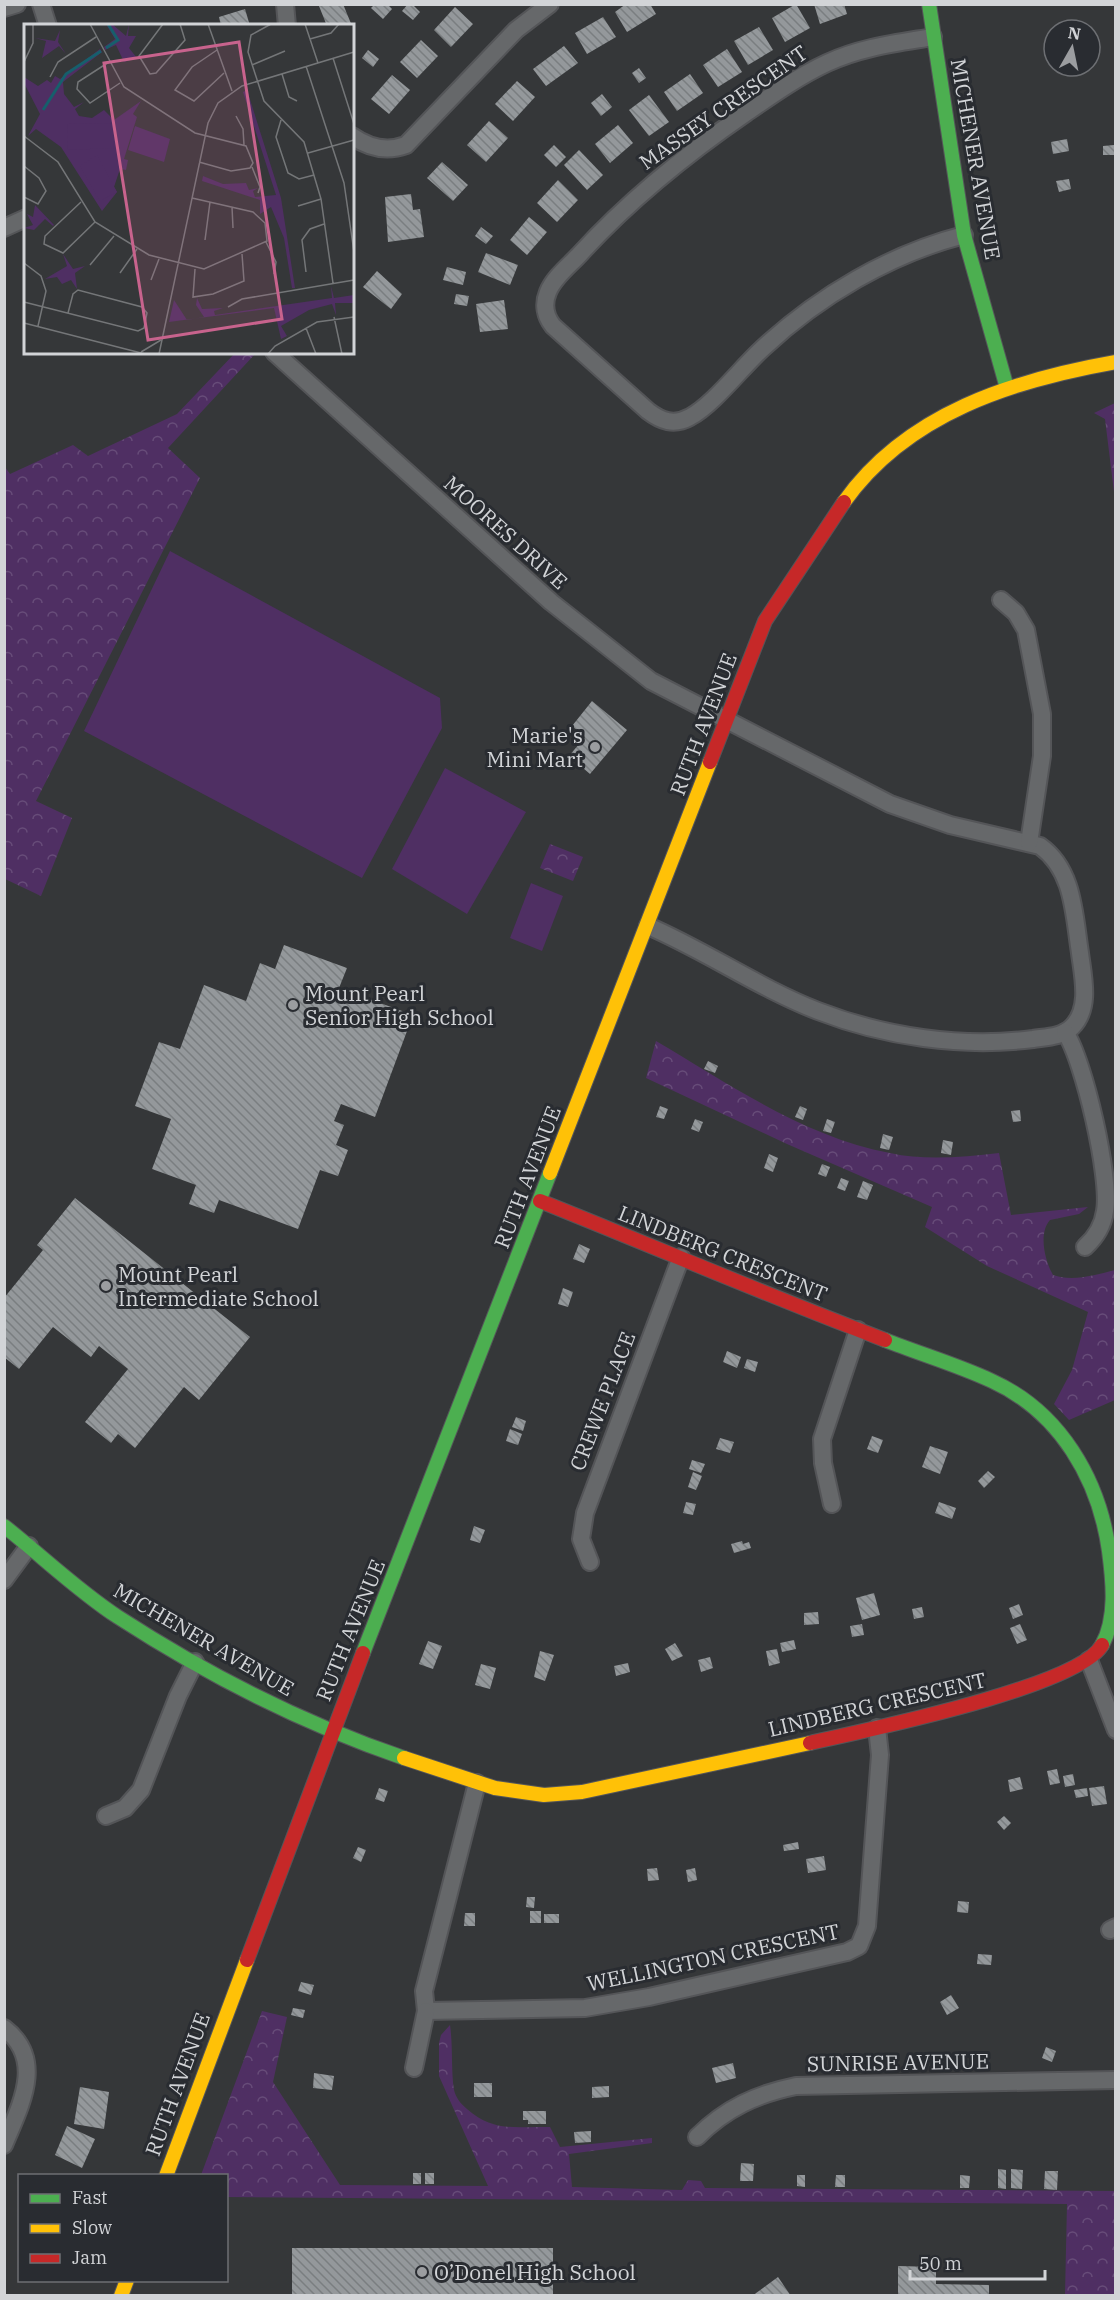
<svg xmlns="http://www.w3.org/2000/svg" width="1120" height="2300" viewBox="0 0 1120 2300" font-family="'IBM Plex Serif',serif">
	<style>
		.park { fill: url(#park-crowns) }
		.pitch { fill: #4f2f63 }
		.building { fill: url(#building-back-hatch) }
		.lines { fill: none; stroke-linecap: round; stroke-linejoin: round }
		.street-casing { stroke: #545558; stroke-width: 20 }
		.fast-casing { stroke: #545558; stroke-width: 16 }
		.slow-casing { stroke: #545558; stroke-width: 16 }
		.jam-casing { stroke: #545558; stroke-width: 16 }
		.street { stroke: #66686a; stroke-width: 16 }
		.fast { stroke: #4caf50; stroke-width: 14 }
		.slow { stroke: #ffc107; stroke-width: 14 }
		.jam { stroke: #c62828; stroke-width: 14 }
		.poi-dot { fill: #9b9da0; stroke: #292c31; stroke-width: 2 }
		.labels { text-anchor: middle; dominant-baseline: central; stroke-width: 6; stroke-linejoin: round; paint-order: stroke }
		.street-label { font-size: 21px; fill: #d2d4d7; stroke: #292c31 }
		.poi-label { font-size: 21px; fill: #d2d4d7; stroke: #292c31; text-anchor: start }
		.inset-river { fill: none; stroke: #165f6c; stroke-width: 3 }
		.inset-road { fill: none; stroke: #747678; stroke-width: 1.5 }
		.view { fill: #c8638d; fill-opacity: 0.15; stroke: #c8638d; stroke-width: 3 }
		.inset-edge { fill: none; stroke: #d2d4d7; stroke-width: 3 }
	</style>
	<defs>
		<pattern id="park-crowns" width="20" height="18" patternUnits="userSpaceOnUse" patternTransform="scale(1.5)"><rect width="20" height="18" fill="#4f2f63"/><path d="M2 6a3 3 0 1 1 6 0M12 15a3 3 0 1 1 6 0" fill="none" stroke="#674c79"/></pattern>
		<pattern id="building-back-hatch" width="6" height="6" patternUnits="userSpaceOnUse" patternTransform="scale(1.5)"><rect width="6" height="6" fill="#94989b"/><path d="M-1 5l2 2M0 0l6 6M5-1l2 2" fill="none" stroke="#7a7e80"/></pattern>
	</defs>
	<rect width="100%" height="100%" fill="#353739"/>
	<g class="park">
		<path d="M236,352L255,354L168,448L200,478L36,801L72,818L41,896L5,879V467L10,474L73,445L88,456L177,414Z"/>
		<path d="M1115,403H1116L1115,500L1105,419L1094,413Z"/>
		<path d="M550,844L583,857L573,881L540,868Z"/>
		<path d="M656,1041C729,1084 805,1137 890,1153C925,1161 963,1157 999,1153L1011,1215L1088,1207L1079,1214L1050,1220C1038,1233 1045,1261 1053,1275C1072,1282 1096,1275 1115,1270V1400L1069,1420L1054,1404L1072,1370L1088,1312L987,1266L925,1227L932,1207L787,1144L646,1078Z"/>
		<path d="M262,2011L287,2017L273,2082L340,2185L488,2186L439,2076V2043L441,2035L450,2025C453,2046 451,2071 454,2090C456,2098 461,2104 467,2109C494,2133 516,2126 550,2127L560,2147L652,2138V2143L569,2154L572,2187L682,2190L688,2180L701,2181L705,2188L1115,2191V2295H1065L1067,2204L227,2197L226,2176L201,2175Z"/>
	</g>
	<g class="pitch">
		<path d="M170,551L440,698L442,728L362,878L84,731Z"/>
		<path d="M445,768L526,812L467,914L392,869Z"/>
		<path d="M531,883L563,896L542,951L510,938Z"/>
	</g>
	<g class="building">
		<path d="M323,4H343L352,26H327L319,6Z"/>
		<path d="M375,4H387L392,9L383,19L371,8Z"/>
		<path d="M408,4H412L420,12L413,20L402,11Z"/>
		<path d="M626,4H650L656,14L627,32L615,12Z"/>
		<path d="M796,4L810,28L785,42L772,18Z"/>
		<path d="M814,4H844L847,14L820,24Z"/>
		<path d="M455,7L473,24L451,47L434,30Z"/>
		<path d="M245,9L250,26H221L219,17Z"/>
		<path d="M603,17L616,37L587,54L575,33Z"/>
		<path d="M759,27L773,50L748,65L734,41Z"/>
		<path d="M421,40L438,56L417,78L400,62Z"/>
		<path d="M564,46L578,63L546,86L533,69Z"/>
		<path d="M727,49L742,72L718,87L703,65Z"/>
		<path d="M368,50L379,59L373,67L362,58Z"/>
		<path d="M639,68L646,78L639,83L632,73Z"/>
		<path d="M690,74L703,93L677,111L664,92Z"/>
		<path d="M392,75L410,90L389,114L371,99Z"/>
		<path d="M517,81L535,97L513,121L495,104Z"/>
		<path d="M602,94L612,107L601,116L591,103Z"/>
		<path d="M649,95L669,122L649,136L629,110Z"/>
		<path d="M489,121L508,138L486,162L467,145Z"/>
		<path d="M618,125L633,143L610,163L595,144Z"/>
		<path d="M1067,139L1069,151L1053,154L1051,142Z"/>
		<path d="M554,145L566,157L556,167L544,155Z"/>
		<path d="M1114,145L1115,155H1103V146Z"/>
		<path d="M579,150L603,175L587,190L564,165Z"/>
		<path d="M442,162L468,185L453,201L427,178Z"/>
		<path d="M1069,179L1071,189L1059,192L1056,181Z"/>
		<path d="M558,180L578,200L557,222L537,203Z"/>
		<path d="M411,194L413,210L420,209L424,237L388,242L385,197Z"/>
		<path d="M529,217L547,232L527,255L510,240Z"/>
		<path d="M481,227L493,236L486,244L475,236Z"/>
		<path d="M486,253L518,265L510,285L478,272Z"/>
		<path d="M447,267L466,272L463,285L443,280Z"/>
		<path d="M377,271L402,294L391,309L363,287Z"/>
		<path d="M456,294L469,296L467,306L454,304Z"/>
		<path d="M504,300L508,329L480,332L476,304Z"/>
		<path d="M592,701L627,730L590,774L569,756L585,737L572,726Z"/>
		<path d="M284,945L347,968L339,988L413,1015L375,1117L341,1104L334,1121L344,1125L336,1145L348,1150L338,1176L320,1170L298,1229L219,1200L214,1213L189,1204L196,1185L152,1169L171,1119L135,1106L159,1042L180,1049L204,985L246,1001L260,963L275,969Z"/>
		<path d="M708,1061L718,1066L715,1073L704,1069Z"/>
		<path d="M660,1106L668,1109L664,1119L656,1117Z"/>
		<path d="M800,1106L807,1109L803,1120L795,1117Z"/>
		<path d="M1020,1110L1021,1121L1013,1122L1011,1111Z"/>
		<path d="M695,1119L703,1122L699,1132L691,1129Z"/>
		<path d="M827,1119L835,1122L831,1133L823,1131Z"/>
		<path d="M883,1134L893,1137L889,1150L880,1148Z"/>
		<path d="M943,1140L953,1142L951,1155L941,1153Z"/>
		<path d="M769,1154L778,1158L773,1172L764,1168Z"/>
		<path d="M822,1164L830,1167L826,1177L818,1174Z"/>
		<path d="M841,1178L849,1181L845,1191L837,1188Z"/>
		<path d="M863,1181L873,1185L867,1200L857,1197Z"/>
		<path d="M75,1198L250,1337L199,1400L184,1387L135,1448L118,1434L111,1443L85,1422L128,1369L99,1346L91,1357L53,1327L19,1369L4,1357V1298L43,1250L37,1245Z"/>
		<path d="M579,1244L590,1249L584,1263L573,1259Z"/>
		<path d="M563,1288L573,1292L568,1307L558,1304Z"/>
		<path d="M727,1351L741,1357L737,1368L723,1362Z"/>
		<path d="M747,1359L758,1362L755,1372L744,1368Z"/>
		<path d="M516,1417L526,1421L523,1431L512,1427Z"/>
		<path d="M510,1429L522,1434L518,1445L506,1441Z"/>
		<path d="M872,1436L883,1440L878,1453L867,1449Z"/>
		<path d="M720,1438L734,1442L730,1453L716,1449Z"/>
		<path d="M930,1446L948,1452L940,1474L922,1467Z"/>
		<path d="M692,1460L705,1464L701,1473L689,1469Z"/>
		<path d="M988,1471L995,1477L984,1488L978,1481Z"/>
		<path d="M693,1472L702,1476L696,1490L688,1487Z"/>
		<path d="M686,1502L696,1504L693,1515L683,1513Z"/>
		<path d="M939,1502L956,1508L952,1519L935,1513Z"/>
		<path d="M474,1526L485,1530L480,1543L470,1540Z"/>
		<path d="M742,1541L743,1544L749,1542L751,1548L734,1553L731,1544Z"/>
		<path d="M874,1593L880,1615L862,1620L856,1598Z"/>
		<path d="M1019,1604L1023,1615L1013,1619L1009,1608Z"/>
		<path d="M922,1607L924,1617L914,1619L912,1609Z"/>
		<path d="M818,1612L819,1624L804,1625V1613Z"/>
		<path d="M862,1624L864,1635L852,1637L850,1626Z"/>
		<path d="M1020,1624L1027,1640L1017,1644L1010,1628Z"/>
		<path d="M794,1640L796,1649L782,1652L780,1643Z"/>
		<path d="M428,1641L442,1646L433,1669L419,1664Z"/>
		<path d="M675,1643L683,1656L672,1661L665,1649Z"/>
		<path d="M777,1649L780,1663L769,1666L766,1651Z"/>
		<path d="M540,1651L554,1655L545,1681L534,1677Z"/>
		<path d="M710,1657L713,1668L701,1672L698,1660Z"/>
		<path d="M628,1663L630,1672L616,1676L614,1666Z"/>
		<path d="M481,1664L496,1668L490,1689L475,1685Z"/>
		<path d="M1057,1769L1060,1783L1050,1785L1047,1771Z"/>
		<path d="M1073,1774L1075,1785L1065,1787L1063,1776Z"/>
		<path d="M1020,1777L1023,1789L1010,1792L1008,1780Z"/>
		<path d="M1104,1786L1107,1804L1092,1806L1089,1788Z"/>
		<path d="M379,1788L388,1791L384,1802L375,1799Z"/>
		<path d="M1087,1788L1088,1796L1076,1798L1074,1790Z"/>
		<path d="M1004,1816L1011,1823L1004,1830L997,1822Z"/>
		<path d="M798,1842L799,1849L784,1851L783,1845Z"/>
		<path d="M358,1847L366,1850L361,1862L353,1858Z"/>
		<path d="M824,1856L826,1870L808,1873L806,1859Z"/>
		<path d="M657,1868L659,1880L648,1881L647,1869Z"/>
		<path d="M695,1868L697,1880L688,1882L686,1870Z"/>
		<path d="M527,1897H535L534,1908L526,1907Z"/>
		<path d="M958,1901L969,1902L968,1913L957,1912Z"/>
		<rect x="530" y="1911" width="11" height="12"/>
		<path d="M465,1913H475V1926H464Z"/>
		<rect x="544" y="1914" width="15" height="9"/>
		<path d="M978,1954L992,1955L991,1965L977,1964Z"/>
		<path d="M301,1982L314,1985L311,1995L298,1991Z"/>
		<path d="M951,1995L959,2008L947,2015L940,2002Z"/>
		<path d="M293,2008L305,2010L303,2018L291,2015Z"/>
		<path d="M1046,2047L1056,2051L1052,2062L1042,2058Z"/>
		<path d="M733,2063L736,2078L716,2083L712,2068Z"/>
		<path d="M314,2073L334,2076L332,2090L313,2088Z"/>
		<rect x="474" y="2083" width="18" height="14"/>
		<path d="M609,2086V2097L592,2098V2087Z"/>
		<path d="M80,2087L109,2092L104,2129L74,2124Z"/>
		<path d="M523,2111H546V2124H528V2120H523Z"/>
		<path d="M67,2126L95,2139L82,2168L55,2155Z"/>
		<path d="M591,2131V2142L575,2143L574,2132Z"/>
		<path d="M741,2163L754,2164L753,2181H740Z"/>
		<path d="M998,2169L1006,2170V2189L998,2188Z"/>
		<path d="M1011,2169L1023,2170L1022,2189L1011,2188Z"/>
		<path d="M1045,2171H1058L1057,2190L1044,2189Z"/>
		<rect x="413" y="2173" width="8" height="11"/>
		<rect x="425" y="2173" width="9" height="11"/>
		<path d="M797,2175H805V2187L797,2186Z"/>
		<path d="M836,2175H845V2187H835Z"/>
		<path d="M960,2175L970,2176L969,2188H960Z"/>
		<rect x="292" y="2248" width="261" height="48"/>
		<path d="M898,2266L936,2267V2284L989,2285V2296H898Z"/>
		<path d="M778,2277L791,2296H752Z"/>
	</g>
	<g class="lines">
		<g class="street-casing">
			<g id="street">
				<path d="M41,4L48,26"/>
				<path d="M285,4L287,26"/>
				<path d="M4,8L17,4"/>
				<path d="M933,37C897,43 861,47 827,63C799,76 772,95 746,113C685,155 630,199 580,254C570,265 554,277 548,292C543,304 545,316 553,326L648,411C661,421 674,426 690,417C713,405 742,367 763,348C819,296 890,254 964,235"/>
				<path d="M352,136C369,148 387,152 406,145L516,30L550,4"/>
				<path d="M4,228L26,218"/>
				<path d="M274,352L551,602L651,681L890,804L950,825L1040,846C1074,870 1074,915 1080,953C1083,977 1091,1008 1072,1027C1062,1037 1046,1037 1033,1039C962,1048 885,1037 818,1011C759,988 706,951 648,926"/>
				<path d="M1001,600L1016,613L1026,630L1042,714V756L1029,843"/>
				<path d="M1065,1032C1084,1060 1111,1179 1105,1211C1103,1226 1096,1237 1085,1247"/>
				<path d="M832,1504L823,1463L822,1439L858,1330"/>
				<path d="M590,1562L581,1539L585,1513L681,1257"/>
				<path d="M4,1580L29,1546"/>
				<path d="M1089,1660L1116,1730"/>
				<path d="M477,1783L424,1991L426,2011L585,2008L649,1997L847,1952L859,1946L867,1926L880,1755L877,1728"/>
				<path d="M106,1816L125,1808L141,1790L178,1696L195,1662"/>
				<path d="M1110,1930L1116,1927"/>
				<path d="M4,2028C46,2060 20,2106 4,2145"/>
				<path d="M414,2068L426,2011"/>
				<path d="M697,2137C726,2108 757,2094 796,2086L1116,2080"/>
			</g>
		</g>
		<g class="fast-casing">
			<g id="fast">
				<path d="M929,4L964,235L1007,388"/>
				<path d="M885,1340C920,1354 958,1365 992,1381C1060,1412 1099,1479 1109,1551C1113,1581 1117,1618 1102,1645"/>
				<path d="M4,1526C42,1556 78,1591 118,1617C206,1674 304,1724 404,1758"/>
				<path d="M363,1653L550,1173"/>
			</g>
		</g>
		<g class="slow-casing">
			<g id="slow">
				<path d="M844,502C907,413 1014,380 1116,362"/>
				<path d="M550,1173L710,762"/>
				<path d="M404,1758L495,1788L544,1795L582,1792L810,1743"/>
				<path d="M166,2176L247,1960"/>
				<path d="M121,2296L127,2280"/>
			</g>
		</g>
		<g class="jam-casing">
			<g id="jam">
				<path d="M710,762L765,621L844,502"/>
				<path d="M540,1201C655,1247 769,1296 885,1340"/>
				<path d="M810,1743C862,1731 1079,1687 1102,1645"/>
				<path d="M247,1960L363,1653"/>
			</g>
		</g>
		<use href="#street" class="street"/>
		<use href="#fast" class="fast"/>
		<use href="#slow" class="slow"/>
		<use href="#jam" class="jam"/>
	</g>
	<g class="poi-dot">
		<circle cx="595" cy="747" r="6"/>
		<circle cx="293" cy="1005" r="6"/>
		<circle cx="106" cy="1286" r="6"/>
		<circle cx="422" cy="2272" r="6"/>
	</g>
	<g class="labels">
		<g class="street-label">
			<text transform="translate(723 107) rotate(-35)">MASSEY CRESCENT</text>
			<text transform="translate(976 159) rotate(80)">MICHENER AVENUE</text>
			<text transform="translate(506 532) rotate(42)">MOORES DRIVE</text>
			<text transform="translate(703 724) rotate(-69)">RUTH AVENUE</text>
			<text transform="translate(527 1177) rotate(-69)">RUTH AVENUE</text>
			<text transform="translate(723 1253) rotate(22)">LINDBERG CRESCENT</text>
			<text transform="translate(602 1401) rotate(-69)">CREWE PLACE</text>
			<text transform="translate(350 1630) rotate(-68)">RUTH AVENUE</text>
			<text transform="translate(204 1639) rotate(30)">MICHENER AVENUE</text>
			<text transform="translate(877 1704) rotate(-13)">LINDBERG CRESCENT</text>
			<text transform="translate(713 1957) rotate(-12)">WELLINGTON CRESCENT</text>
			<text transform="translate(898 2062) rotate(-1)">SUNRISE AVENUE</text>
			<text transform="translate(177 2084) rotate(-70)">RUTH AVENUE</text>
		</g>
		<g class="poi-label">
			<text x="583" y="735" text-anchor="end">Marie's<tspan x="583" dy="24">Mini Mart</tspan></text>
			<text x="305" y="993">Mount Pearl<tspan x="305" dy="24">Senior High School</tspan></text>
			<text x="118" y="1274">Mount Pearl<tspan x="118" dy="24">Intermediate School</tspan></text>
			<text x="434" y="2272">O’Donel High School</text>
		</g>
	</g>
	<g transform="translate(24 24)">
		<rect width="330" height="330" fill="#353739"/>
		<path d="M82,0H88L102,12L105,0L104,12H112L105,24L113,34L100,38L92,21L81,26L80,23L91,15ZM36,6L34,18L42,30L35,22L18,34L22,17L11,14L31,17ZM76,25L78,28L39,58L40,70L50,83L60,78L51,85L55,92L68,94L80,86L90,96L117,77L109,90L113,93L100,135L104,136L102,146L96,145L90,163L93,168L78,187L37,123L12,105L4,112L16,90L0,59V53L14,62L23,56L27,59L31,52L36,55ZM223,66L257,174L271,264H268L260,214L247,183L236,190V176L178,157L179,152L199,160L222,159L225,166L234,164L229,167L231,173L252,171L219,68ZM11,181L30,201L29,202L21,195L10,206L0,204L9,201L3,190L9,193ZM39,230L49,245L61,242L51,249L53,265L47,256L38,260L33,253L21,255L43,242ZM307,262L310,274L330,271V279H311L312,291L308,280L285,286L257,302L263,312L257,315L250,284L145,298L150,276L163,296L180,293L172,281L173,274L178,285L199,284L190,287L191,291L308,274Z" fill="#4f2f63"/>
		<path d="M89,99L90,124L43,126L44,100ZM111,102L146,115L140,138L104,126ZM73,131L93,168L76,177L56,142Z" fill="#4f2f63"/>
		<path class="inset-river" d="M82,24L94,16L84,0M19,86L42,50L77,27"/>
		<path class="inset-road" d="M66,0L100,63L171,109L222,122L229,139L226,144L207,147L175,138M139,0L115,32L126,50L132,49L161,16L156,0M184,0L208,67M247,0L227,11L224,28L240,77L280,118L297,175L309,259M281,0L294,39M286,15L307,9L315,0M193,26L168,43L151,66L170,77L200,49M309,34L330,100M0,38L9,19V0M85,38L54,58L53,65L66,79L96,59M228,41L261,27M282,42L320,159L330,228M258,50L265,73L273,77M26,53L34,38L72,13M212,92L219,105L220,121M257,96L252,113L264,149L275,155L290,151M0,112L34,138L71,198L125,231L180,245L243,217L241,199L229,188L168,174M284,129L330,116M0,142L15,154L22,167L14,180L0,173M228,143L236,163L234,169M57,178L21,212L20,220L39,229L71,198M274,182L297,175M208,183L209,204M181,216L186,178M242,218L252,238L250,250M0,239L17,252L22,267L14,302M66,241L90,212M171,245L169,273L189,270L220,257L218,230M282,248L278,216L286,205L300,200M96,249L113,225M127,256L135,235M0,278L114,307L120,304L123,289L118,283L54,266L49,270L44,289M204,283L218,275L330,256M310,293L318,330M0,299L121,330M282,304L292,330M117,328L137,316M135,330L184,99L194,79L218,62L330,28M244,330L251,322L293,298L330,293"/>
		<path class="view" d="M215,18L258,295L124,316L80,39Z"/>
		<rect width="330" height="330" class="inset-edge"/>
	</g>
	<rect width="1120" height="2300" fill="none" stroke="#d2d4d7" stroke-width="12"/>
	<rect x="18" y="2174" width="210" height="108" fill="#292c31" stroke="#6d6f73" stroke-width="1.5"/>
	<rect x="30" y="2194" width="30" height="9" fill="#4caf50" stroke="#6d6f73" stroke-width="1.5"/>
	<text x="72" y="2204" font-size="18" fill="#d2d4d7">Fast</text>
	<rect x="30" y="2224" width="30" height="9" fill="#ffc107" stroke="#6d6f73" stroke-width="1.5"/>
	<text x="72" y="2234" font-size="18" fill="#d2d4d7">Slow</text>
	<rect x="30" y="2254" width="30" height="9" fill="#c62828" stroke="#6d6f73" stroke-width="1.5"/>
	<text x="72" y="2264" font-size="18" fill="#d2d4d7">Jam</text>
	<g transform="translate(1072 48) rotate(9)"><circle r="28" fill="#292c31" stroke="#6d6f73" stroke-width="1.5"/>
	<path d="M0-4.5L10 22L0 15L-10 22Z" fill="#9b9da0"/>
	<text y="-9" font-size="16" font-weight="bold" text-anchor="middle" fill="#d2d4d7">N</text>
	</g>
	<path d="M910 2270v9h135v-9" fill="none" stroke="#d2d4d7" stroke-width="3"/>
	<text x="919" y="2270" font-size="18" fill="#d2d4d7" stroke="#292c31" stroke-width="4.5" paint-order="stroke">50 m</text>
</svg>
